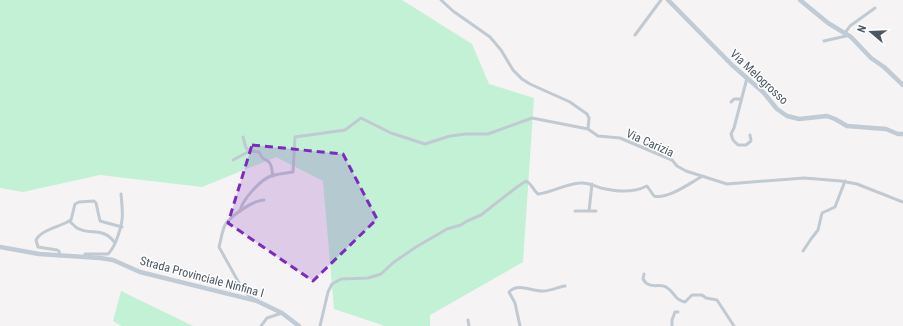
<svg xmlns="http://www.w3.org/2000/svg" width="903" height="326" viewBox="0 0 903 326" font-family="'Roboto Condensed',sans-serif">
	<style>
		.green { fill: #c3f1d5 }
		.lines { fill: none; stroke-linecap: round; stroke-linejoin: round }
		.street { stroke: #c1cad2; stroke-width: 3 }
		.secondary { stroke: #c1cbd6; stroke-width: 4.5 }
		.marked { fill: #7b2cbf; fill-opacity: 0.2; stroke: #7b2cbf; stroke-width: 3; stroke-dasharray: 8 5; stroke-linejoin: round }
		.labels { text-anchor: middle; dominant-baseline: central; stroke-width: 3; stroke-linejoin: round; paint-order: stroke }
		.street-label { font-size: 12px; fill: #4a5661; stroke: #fff }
	</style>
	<rect width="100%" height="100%" fill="#f5f3f3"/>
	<g class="green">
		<path d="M0,0H402L472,44L489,84L534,98L523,262L430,315V326H385L334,309L323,181L276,157L202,187L100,175L23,192L0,188Z"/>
		<path d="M121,291L193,326H122L113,321Z"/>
	</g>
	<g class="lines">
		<g class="street">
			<path d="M441,0L453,11L490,37L501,50L513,70L522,79L530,84L570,102L587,114L589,118L588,129L598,136L620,138L672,160L677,166L686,171L727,184L804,178L841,181L857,184L903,202"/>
			<path d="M845,33L850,26L875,8"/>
			<path d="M635,35L661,0"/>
			<path d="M824,41L846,36L847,35"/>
			<path d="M747,78L734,128L731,134L733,140L738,145H746L751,141L750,135"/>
			<path d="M731,102L734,99H741"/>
			<path d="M243,137L246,148L250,151"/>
			<path d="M233,160L250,151L259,152C263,161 263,157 269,162C272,165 272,172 273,176"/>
			<path d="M240,211C242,200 260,180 271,176C278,174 286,173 293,172L295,137L345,130L361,118L391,133L425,144L450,136L466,134H488L532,118L588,129"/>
			<path d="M575,211H589L592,184"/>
			<path d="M589,211H596"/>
			<path d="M69,221C72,223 74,226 77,228C91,236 103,226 115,243"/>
			<path d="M803,251L811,239L818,230L822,213L835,207L845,181"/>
			<path d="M60,256L59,251L57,250L38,247L36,240C42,229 60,227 71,220L75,204L79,202L94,201L96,203L100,221L122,227"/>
			<path d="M84,257L85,254H108C112,250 114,246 116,241C124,221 123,215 121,194"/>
			<path d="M644,274L643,279C649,290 659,283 666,287C675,292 673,299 685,302L692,295H702L706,298L717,300L734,326"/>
			<path d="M257,301L244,292L219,247C221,240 222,231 225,225C230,216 254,200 264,200"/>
			<path d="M468,320L469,326"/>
			<path d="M261,326L267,318L282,313"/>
			<path d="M320,326L328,292L332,284L341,279L368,278L381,274L394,262L416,247L447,229L461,225L467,221L481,215L517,187L526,181C532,184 533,190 538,194C553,192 565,184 580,183C588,182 594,186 601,188C617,192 633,193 647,186L654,196C667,200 690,183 701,177"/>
			<path d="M520,326L515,303L509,292C519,282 532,292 543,291C550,291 558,287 565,286"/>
			<path d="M672,326V320L675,312H678"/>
		</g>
		<g class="secondary">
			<path d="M668,0L732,65L763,92L777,109L787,116L799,119L827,116L835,119L847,126L886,129L898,134H903"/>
			<path d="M800,0L828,23L851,37L871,58L884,67L903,85"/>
			<path d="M0,247L39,254L100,258L113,260L140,272L257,301L282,313L299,326"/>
		</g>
	</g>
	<path class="marked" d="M252,145L343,154L377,219L313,281L228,223Z"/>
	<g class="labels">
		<g class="street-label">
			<text transform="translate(759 77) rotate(43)">Via Melogrosso</text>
			<text transform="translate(650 143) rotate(24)">Via Carizia</text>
			<text transform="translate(202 277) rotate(15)">Strada Provinciale Ninfina I</text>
		</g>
	</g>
	<g transform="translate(871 32) rotate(289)" stroke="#ffffff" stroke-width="3" paint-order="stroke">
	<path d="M0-3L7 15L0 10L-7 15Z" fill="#4a5661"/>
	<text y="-6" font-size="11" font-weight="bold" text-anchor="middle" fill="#4a5661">N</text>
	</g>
</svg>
